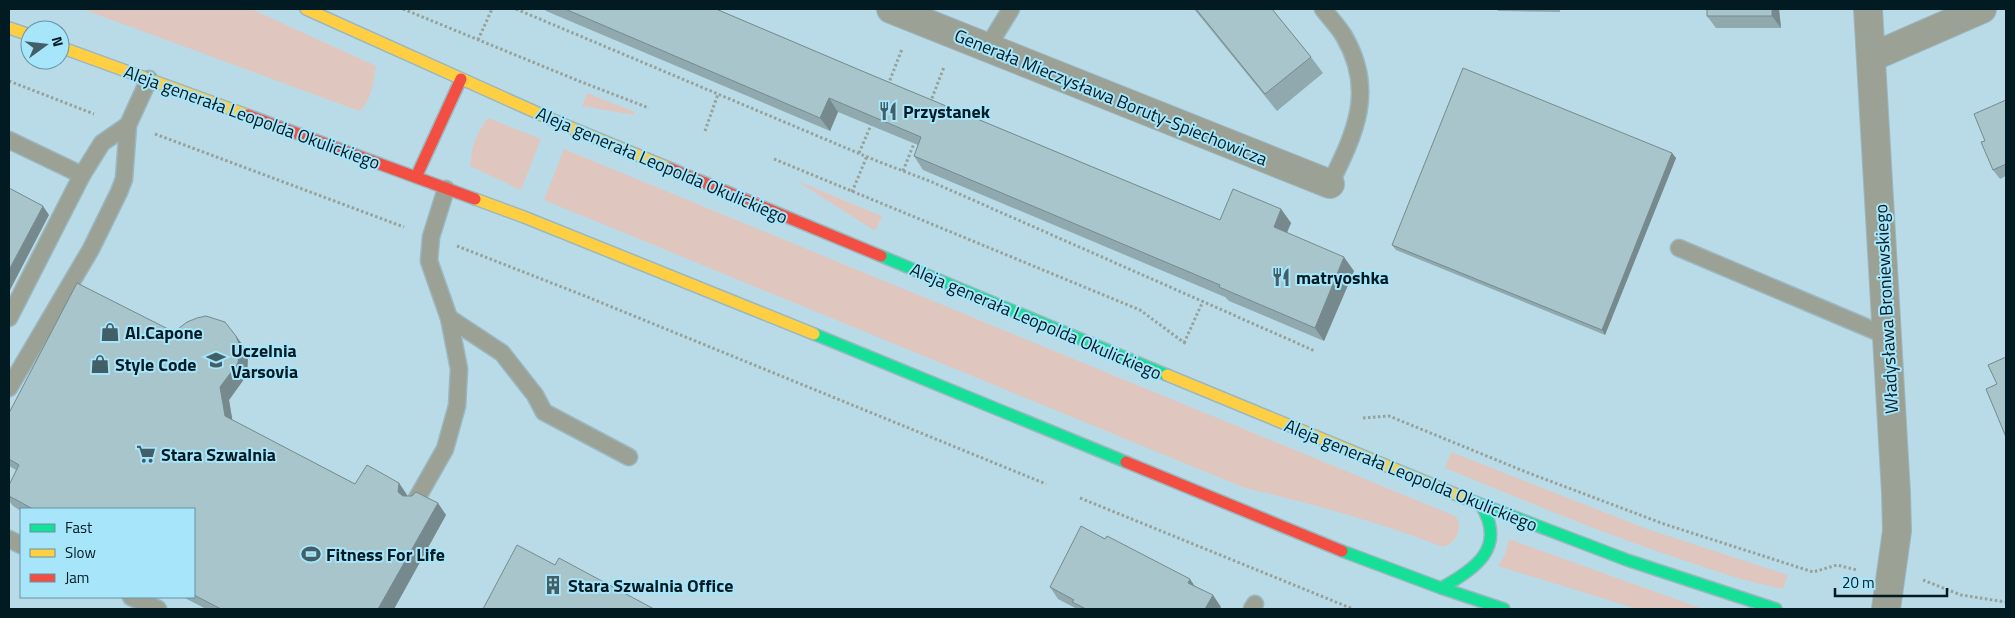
<svg xmlns="http://www.w3.org/2000/svg" width="2015" height="618" viewBox="0 0 2015 618" font-family="'Titillium Web',sans-serif">
	<style>
		.green { fill: #dfc7bf }
		.lines { fill: none; stroke-linecap: round; stroke-linejoin: round }
		.lane-casing { stroke: #9bb7c0; stroke-width: 19 }
		.street-casing { stroke: #9bb7c0; stroke-width: 30 }
		.fast-casing { stroke: #9bb7c0; stroke-width: 14 }
		.slow-casing { stroke: #9bb7c0; stroke-width: 14 }
		.jam-casing { stroke: #9bb7c0; stroke-width: 14 }
		.path { stroke: #98a199; stroke-width: 3; stroke-dasharray: 2.5 2.5; stroke-linecap: butt }
		.lane { stroke: #9ba295; stroke-width: 16 }
		.street { stroke: #9ba295; stroke-width: 28 }
		.fast { stroke: #16e098; stroke-width: 11 }
		.slow { stroke: #ffcf43; stroke-width: 11 }
		.jam { stroke: #f24e42; stroke-width: 11 }
		.wall { fill: #90a9af }
		.shaded-wall { fill: #768a8e }
		.building { fill: #a8c5cb; stroke: #768a8e }
		.labels { text-anchor: middle; dominant-baseline: central; stroke-width: 4; stroke-linejoin: round; paint-order: stroke }
		.street-label { font-size: 18px; fill: #021a22; stroke: #a6e5fa }
		.poi-label { font-size: 18px; font-weight: bold; fill: #021a22; stroke: #a6e5fa; text-anchor: start }
	</style>
	<rect width="100%" height="100%" fill="#b9dbe7"/>
	<g class="green">
		<path d="M82,9H251L376,66C374,79 371,104 359,111Z"/>
		<path d="M587,93L635,112L634,115L582,106Z"/>
		<path d="M488,118L541,139L521,190L470,166C472,146 475,135 488,118Z"/>
		<path d="M564,149L1455,516L1459,522C1459,535 1456,542 1443,547C1379,522 1312,504 1245,488L544,200Z"/>
		<path d="M795,180L882,216L875,231Z"/>
		<path d="M1451,452L1647,529L1788,575L1783,589C1746,582 1710,569 1674,557C1596,531 1521,499 1445,468Z"/>
		<path d="M1509,539L1703,609H1637L1498,566L1505,555Z"/>
	</g>
	<g class="lines">
		<g class="lane-casing">
			<g id="lane">
				<path d="M1323,9C1330,18 1338,26 1344,36C1376,91 1355,133 1330,184"/>
				<path d="M987,48L1011,9"/>
				<path d="M9,140L82,175L102,143L128,125"/>
				<path d="M1679,248L1887,336"/>
				<path d="M9,318L82,175"/>
				<path d="M449,318L502,353L535,395L544,412L629,457"/>
				<path d="M9,388L91,249L119,192L124,179L128,125L149,79"/>
				<path d="M416,500L445,449L457,406L459,369L449,318L429,261L431,237L446,189"/>
				<path d="M9,539L21,545"/>
				<path d="M131,597L158,609"/>
				<path d="M1252,609L1255,604"/>
			</g>
		</g>
		<g class="street-casing">
			<g id="street">
				<path d="M891,9L1330,184"/>
				<path d="M1868,9L1896,493L1897,531L1886,609"/>
				<path d="M1872,57L1982,9"/>
			</g>
		</g>
		<g class="fast-casing">
			<g id="fast">
				<path d="M881,256L1167,375"/>
				<path d="M814,334L1126,462"/>
				<path d="M1467,499L1627,560L1776,609"/>
				<path d="M1342,551L1441,588L1504,609"/>
				<path d="M1441,588C1476,569 1507,547 1481,505"/>
			</g>
		</g>
		<g class="slow-casing">
			<g id="slow">
				<path d="M306,9L562,124L669,168"/>
				<path d="M9,28L30,35"/>
				<path d="M60,47L247,115"/>
				<path d="M475,199L524,217L814,334"/>
				<path d="M1167,375L1467,499"/>
			</g>
		</g>
		<g class="jam-casing">
			<g id="jam">
				<path d="M247,115L475,199"/>
				<path d="M669,168L881,256"/>
				<path d="M416,177L461,79"/>
				<path d="M1126,462L1342,551"/>
			</g>
		</g>
		<g class="path">
			<path d="M403,9L579,81L649,108"/>
			<path d="M516,9L877,161L932,182L1315,351"/>
			<path d="M478,40L492,9"/>
			<path d="M9,81L94,114"/>
			<path d="M888,85L902,49"/>
			<path d="M930,103L944,67"/>
			<path d="M705,131L718,94"/>
			<path d="M155,134L404,227"/>
			<path d="M859,153L871,125"/>
			<path d="M774,159L1140,310L1186,344"/>
			<path d="M903,171L915,141"/>
			<path d="M852,192L867,156"/>
			<path d="M457,246L585,296L1046,484"/>
			<path d="M1184,343L1203,301"/>
			<path d="M1363,418L1389,416L1526,472L1664,524L1813,572L1837,565L1857,570"/>
			<path d="M1080,498L1353,609"/>
			<path d="M1923,580L1961,595L2006,602"/>
		</g>
		<use href="#lane" class="lane"/>
		<use href="#street" class="street"/>
		<use href="#fast" class="fast"/>
		<use href="#slow" class="slow"/>
		<use href="#jam" class="jam"/>
	</g>
	<g class="wall">
		<path d="M545,9H716L862,71L1220,220L1281,209L1291,223L1287,233L1354,271L1324,341L1229,301L1225,297L923,170L914,156L918,145L838,112L830,131L546,11Z"/>
		<path d="M1194,9H1272L1311,57L1323,73L1277,111Z"/>
		<path d="M1497,9H1560V12L1498,11Z"/>
		<path d="M1779,9L1781,28H1716L1707,16Z"/>
		<path d="M2006,100V176L2000,179L1993,170L1985,141Z"/>
		<path d="M1672,153L1676,158L1605,335L1396,250L1392,245Z"/>
		<path d="M174,332L245,348L248,358L247,375L229,400L232,420L355,484L399,483L407,495V496L446,515L394,609H206L183,597H194V509H21V511L13,506L9,501V485L16,470L9,466V413Z"/>
		<path d="M1195,586L1221,607L1219,609H1077L1058,599L1050,587Z"/>
	</g>
	<g class="shaded-wall">
		<path d="M1772,9H1779L1781,28L1772,16Z"/>
		<path d="M829,98L838,112L830,131L820,118Z"/>
		<path d="M1672,153L1676,158L1605,335L1602,330Z"/>
		<path d="M43,206L49,215L9,292V270Z"/>
		<path d="M1281,209L1291,223L1283,241L1274,227Z"/>
		<path d="M1344,257L1354,271L1324,341L1315,328Z"/>
		<path d="M236,336L245,348L248,358L247,375L229,400L234,429L225,416L220,387Z"/>
		<path d="M399,483L407,495V505L398,492Z"/>
		<path d="M438,503L446,515L394,609H378Z"/>
		<path d="M1190,579L1198,591L1188,583Z"/>
		<path d="M1213,595L1221,607L1219,609H1205Z"/>
	</g>
	<g class="building">
		<path d="M565,9H716L862,71L1220,220L1233,189L1281,209L1274,227L1344,257L1315,328L1219,287L1220,285L914,156L921,137L829,98L820,118Z"/>
		<path d="M1196,9H1272L1311,57L1265,94Z"/>
		<rect x="1707" y="9" width="65" height="7"/>
		<path d="M1463,68L1672,153L1602,330L1392,245Z"/>
		<path d="M2006,100V164L1993,170L1981,142L1985,141L1974,114Z"/>
		<path d="M9,188L43,206L9,270Z"/>
		<path d="M77,283L174,332L187,322L197,318L206,316L225,322L236,336L240,346L238,363L220,387L225,416L355,484L367,465L399,483L398,492L403,496H412L416,492L438,503L378,609H221L194,595V509H33L9,496V485L19,465L9,459V413Z"/>
		<path d="M2006,357V437L1986,389L1997,384L1988,365Z"/>
		<path d="M1081,526L1105,539L1107,536L1190,579L1188,583L1213,595L1205,609H1086L1072,602L1074,600L1050,587Z"/>
		<path d="M517,545L555,565L559,558L654,609H483Z"/>
	</g>
	<defs>
		<g id="restaurant-bare" transform="scale(1.5)"><path d="M-5-6h1v4h1v-4h1v4h1v-4h1v5L-1.5 .5V6h-2V.5L-5-1ZM5-6V6H3V1.5H1.5Q1.5-4 5-6Z" fill="#425e67" stroke="#a6e5fa" stroke-width="2.5" paint-order="stroke"/></g>
		<g id="shop-bare" transform="scale(1.5)"><path d="M-5-2.5h2.3a2.7 3.5 0 0 1 5.4 0H5L5.5 6h-11ZM-1.5-2.5h3a1.5 2.3 0 0 0-3 0Z" fill="#425e67" stroke="#a6e5fa" stroke-width="2.5" paint-order="stroke"/></g>
		<g id="university-bare" transform="scale(1.5)"><path d="M0-5L7-2L0 1L-7-2ZM-4 1L0 2.5L4 1V4Q0 6-4 4Z" fill="#425e67" stroke="#a6e5fa" stroke-width="2.5" paint-order="stroke"/></g>
		<g id="supermarket-bare" transform="scale(1.5)"><path d="M-6-5.5h2.5l.6 2H6L4.5 2H-2.5L-4.4-4H-6ZM-1.5 3.2a1.3 1.3 0 1 0 .1 0ZM3 3.2a1.3 1.3 0 1 0 .1 0Z" fill="#425e67" stroke="#a6e5fa" stroke-width="2.5" paint-order="stroke"/></g>
		<g id="stadium-bare" transform="scale(1.5)"><path d="M0-5a6.5 5 0 1 0 0 10a6.5 5 0 1 0 0-10ZM-3.5-1.8h7v3.6h-7Z" fill="#425e67" stroke="#a6e5fa" stroke-width="2.5" paint-order="stroke"/></g>
		<g id="building-bare" transform="scale(1.5)"><path d="M-4-6H4V6H1V3H-1V6H-4ZM-2.5-4.3h1.7v1.8h-1.7ZM.8-4.3h1.7v1.8H.8ZM-2.5-1h1.7V.8h-1.7ZM.8-1h1.7V.8H.8Z" fill="#425e67" stroke="#a6e5fa" stroke-width="2.5" paint-order="stroke"/></g>
	</defs>
	<g fill-rule="evenodd">
		<use href="#restaurant-bare" x="888" y="111"/>
		<use href="#restaurant-bare" x="1281" y="277"/>
		<use href="#shop-bare" x="110" y="332"/>
		<use href="#university-bare" x="216" y="360"/>
		<use href="#shop-bare" x="100" y="364"/>
		<use href="#supermarket-bare" x="146" y="454"/>
		<use href="#stadium-bare" x="311" y="554"/>
		<use href="#building-bare" x="553" y="585"/>
	</g>
	<g class="labels">
		<g class="street-label">
			<text transform="translate(1111 97) rotate(22)">Generała Mieczysława Boruty-Spiechowicza</text>
			<text transform="translate(252 117) rotate(20)">Aleja generała Leopolda Okulickiego</text>
			<text transform="translate(662 165) rotate(23)">Aleja generała Leopolda Okulickiego</text>
			<text transform="translate(1886 309) rotate(-93)">Władysława Broniewskiego</text>
			<text transform="translate(1036 321) rotate(23)">Aleja generała Leopolda Okulickiego</text>
			<text transform="translate(1411 475) rotate(22)">Aleja generała Leopolda Okulickiego</text>
		</g>
		<g class="poi-label">
			<text x="903" y="111">Przystanek</text>
			<text x="1296" y="277">matryoshka</text>
			<text x="125" y="332">Al.Capone</text>
			<text x="231" y="350">Uczelnia<tspan x="231" dy="21">Varsovia</tspan></text>
			<text x="115" y="364">Style Code</text>
			<text x="161" y="454">Stara Szwalnia</text>
			<text x="326" y="554">Fitness For Life</text>
			<text x="568" y="585">Stara Szwalnia Office</text>
		</g>
	</g>
	<rect width="2015" height="618" fill="none" stroke="#021a22" stroke-width="20"/>
	<rect x="20" y="508" width="175" height="90" fill="#a6e5fa" stroke="#6494a4"/>
	<rect x="30" y="524" width="25" height="8" fill="#16e098" stroke="#6494a4"/>
	<text x="65" y="533" font-size="15" fill="#021a22">Fast</text>
	<rect x="30" y="549" width="25" height="8" fill="#ffcf43" stroke="#6494a4"/>
	<text x="65" y="558" font-size="15" fill="#021a22">Slow</text>
	<rect x="30" y="574" width="25" height="8" fill="#f24e42" stroke="#6494a4"/>
	<text x="65" y="583" font-size="15" fill="#021a22">Jam</text>
	<g transform="translate(45 45) rotate(75)"><circle r="24" fill="#a6e5fa" stroke="#6494a4"/>
	<path d="M0-4L9 19L0 12L-9 19Z" fill="#425e67"/>
	<text y="-8" font-size="14" font-weight="bold" text-anchor="middle" fill="#021a22">N</text>
	</g>
	<path d="M1835 588v8h112v-8" fill="none" stroke="#021a22" stroke-width="2.5"/>
	<text x="1842" y="588" font-size="15" fill="#021a22" stroke="#a6e5fa" stroke-width="4" paint-order="stroke">20 m</text>
</svg>
